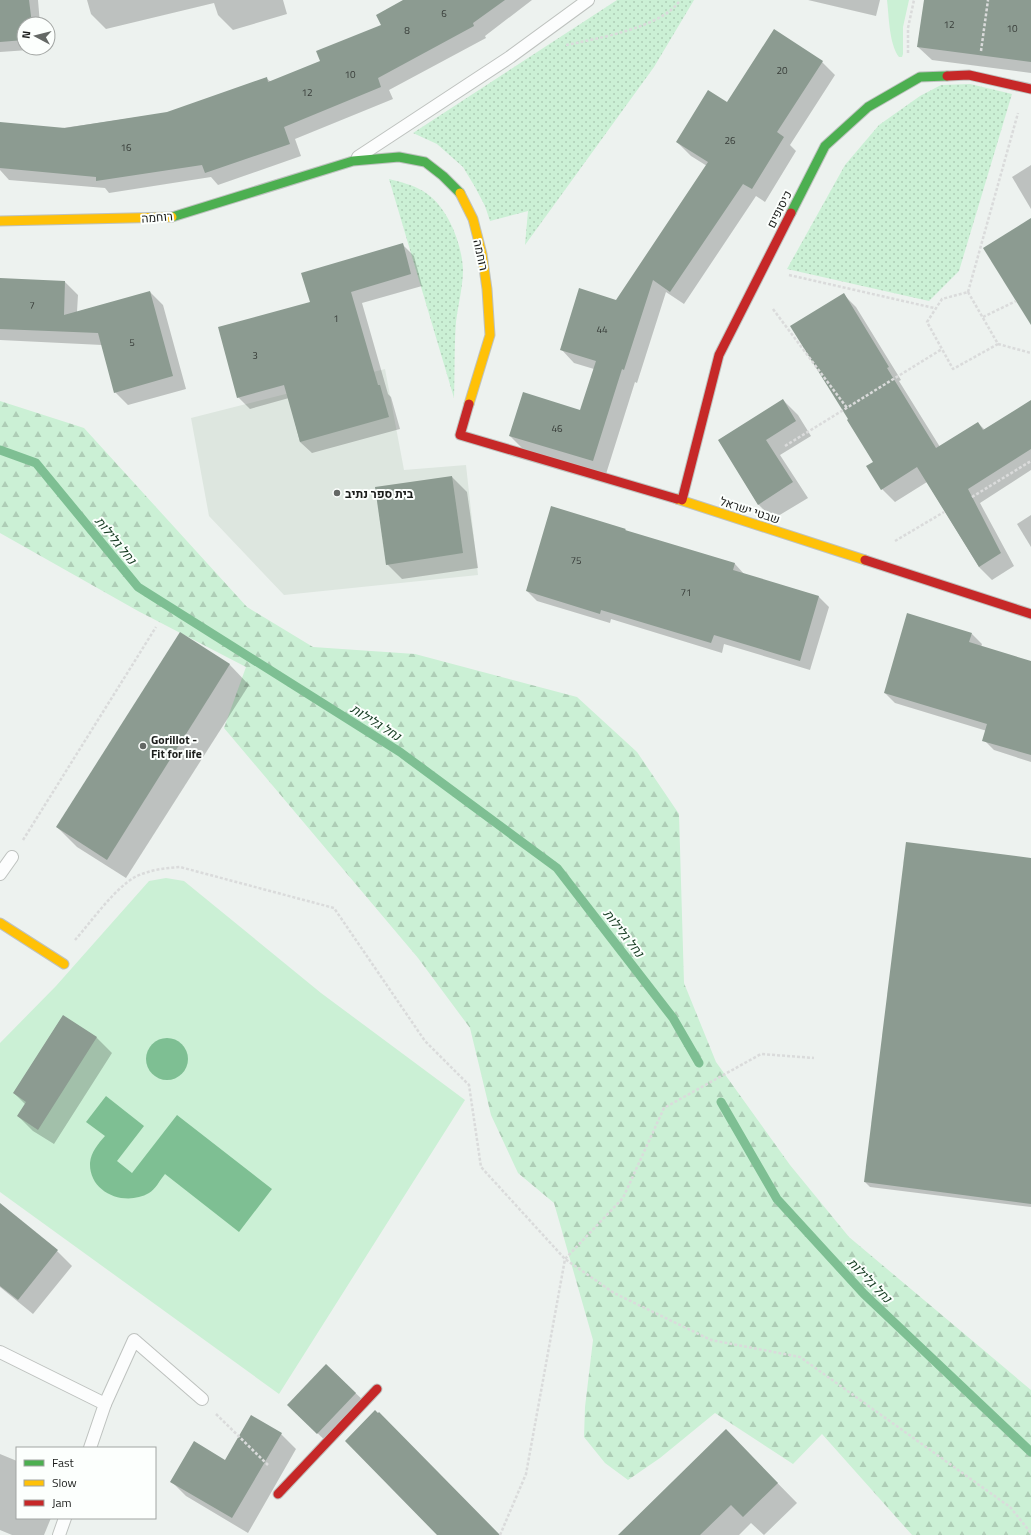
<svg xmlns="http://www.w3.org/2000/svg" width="1031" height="1535" viewBox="0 0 1031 1535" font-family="'Titillium Web',Heebo,sans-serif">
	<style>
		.built { fill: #dde6df }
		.grass { fill: #cbf0d5 }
		.forest { fill: url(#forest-firs) }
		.park { fill: url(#park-dots) }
		.water { fill: #7ebf93 }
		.shadow { fill: #0003 }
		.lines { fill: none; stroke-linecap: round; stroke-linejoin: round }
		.stream { stroke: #7ebf93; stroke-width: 9 }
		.building { fill: #8c9b91 }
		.lane-casing { stroke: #bec2bf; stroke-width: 14 }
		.fast-casing { stroke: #bec2bf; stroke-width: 11 }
		.slow-casing { stroke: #bec2bf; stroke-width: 11 }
		.jam-casing { stroke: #bec2bf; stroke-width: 11 }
		.path { stroke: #dadbdb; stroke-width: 2.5; stroke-dasharray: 3 2; stroke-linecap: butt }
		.lane { stroke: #fcfdfd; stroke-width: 12 }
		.fast { stroke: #4caf50; stroke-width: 9 }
		.slow { stroke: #ffc107; stroke-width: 9 }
		.jam { stroke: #c62828; stroke-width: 9 }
		.poi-dot { fill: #646865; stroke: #fcfffd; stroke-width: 1.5 }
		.labels { text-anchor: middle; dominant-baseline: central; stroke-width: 4; stroke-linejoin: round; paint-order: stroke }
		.number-label { font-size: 10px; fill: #373c38 }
		.street-label { font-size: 12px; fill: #1b1d1b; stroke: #fcfffd }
		.poi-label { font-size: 12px; font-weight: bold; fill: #1b1d1b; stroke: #fcfffd; text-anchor: start }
		.water-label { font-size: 13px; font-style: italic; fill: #163c22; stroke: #fcfffd }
	</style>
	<defs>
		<pattern id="forest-firs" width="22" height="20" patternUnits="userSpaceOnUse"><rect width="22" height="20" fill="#cbf0d5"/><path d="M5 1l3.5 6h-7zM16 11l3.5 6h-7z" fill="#aecdb6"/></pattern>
		<pattern id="park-dots" width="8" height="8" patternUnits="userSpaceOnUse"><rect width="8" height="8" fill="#cbf0d5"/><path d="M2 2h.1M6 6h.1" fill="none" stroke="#aecdb6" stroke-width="1.8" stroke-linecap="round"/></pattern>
	</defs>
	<rect width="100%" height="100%" fill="#edf2ef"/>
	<path class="built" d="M385,369L404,470L466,465L478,575L284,595L209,516L191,418Z"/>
	<g class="grass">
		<path d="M887,0H909L903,27V54L902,57H899C889,44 889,16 887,0Z"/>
		<path d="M166,878L184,881L321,993L465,1100L279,1394L0,1192V1043L56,986L149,881Z"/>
	</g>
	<path class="forest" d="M0,401L84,428L247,607L313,647L415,654L577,697L637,752L679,814L684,983L716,1062L790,1165L849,1237L1031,1390V1535H912L822,1434L793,1464L715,1413L660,1458L628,1480L605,1463L584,1437L585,1407L593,1340L554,1203L518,1173L491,1115L470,1028L418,958L224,728L246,667L138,611L0,533Z"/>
	<g class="park">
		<path d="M617,0H694L654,67L525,245L528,211L490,221L485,206L475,187L463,167L437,144L413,133Z"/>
		<path d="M970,84L1012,94L959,271L929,301L787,269L845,165L879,125L920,96L941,85Z"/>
		<path d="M389,179C401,182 413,185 423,191C447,205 462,243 463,270C463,286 458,305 456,322C454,347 455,373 454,398Z"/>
	</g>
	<g class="water">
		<circle cx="167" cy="1059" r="21"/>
		<path d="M106,1096L144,1126L117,1161L132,1173L177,1115L272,1189L239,1232L165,1174C160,1180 155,1190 149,1193C125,1207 89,1193 90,1163C91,1152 98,1144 105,1136L86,1122Z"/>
	</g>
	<g class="shadow">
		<path d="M0,0H38L40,24H24V48L43,49L0,52Z"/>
		<path d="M87,0H283L287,14L233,30L218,15L214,3L106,29L91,14Z"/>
		<path d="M405,0H532L485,36L486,38L389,90L393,99L295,139L301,156L218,185L211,177L109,193L105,188L9,180L0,170V137L167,113L266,78L271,82L321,62L382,25Z"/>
		<path d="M808,0H880L876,16Z"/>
		<path d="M925,0H1031V73L932,60L918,47Z"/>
		<path d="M822,62L835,75L790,145L796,151L765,202L756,196L684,304L666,292L637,383L635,382L606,474L523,449L510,436L581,412L594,369L574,363L561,349L617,301L707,166L691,156L677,142L727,103Z"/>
		<path d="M1031,165V209L1012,177Z"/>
		<path d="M402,244L414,256L422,286L362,303L388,394L391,397L400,429L312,453L300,442L289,398L250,409L238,397L311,302Z"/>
		<path d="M0,279L65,282L78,295L77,312L150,292L163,305L186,389L128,405L115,392L102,345L0,340Z"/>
		<path d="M843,294L856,307L901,380L899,381L940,447L978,423L985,430L1031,401V470L980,503L1014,566L992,580L979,567L927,482L895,502L882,489L874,463L849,419Z"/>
		<path d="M783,400L798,415L811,436L780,455L808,498L773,519L758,504L719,440Z"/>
		<path d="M452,477L467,492L478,568L402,579L387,564Z"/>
		<path d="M552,507L625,530L628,532L735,564L745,575L819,597L829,607L810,670L724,644L722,653L611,619L610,623L537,601L527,591Z"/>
		<path d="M1031,515V547L1017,524Z"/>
		<path d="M180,634L230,665L249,685L126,878L77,847L57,827Z"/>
		<path d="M972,634L982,644L981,647L1031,662V762L994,750L984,740L987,731L895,703L885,693Z"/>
		<path d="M1031,859V1207L870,1187L865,1182Z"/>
		<path d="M63,1016L97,1038L112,1053L54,1144L33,1131L18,1116L26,1105L14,1093Z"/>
		<path d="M0,1204L57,1251L72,1266L33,1314L0,1287Z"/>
		<path d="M326,1365L366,1403L328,1443L298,1415Z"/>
		<path d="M281,1434L296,1449L248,1533L186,1496L171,1481L226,1461Z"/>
		<path d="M745,1450L797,1503L764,1535L751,1523L739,1535H619Z"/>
		<path d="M0,1454L17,1461V1518H51L44,1535H12L0,1530Z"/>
	</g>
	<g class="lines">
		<g class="stream">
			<path d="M0,450L36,463L138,587L400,752L557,868L673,1018L699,1063"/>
			<path d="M721,1102L777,1199L864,1294L1031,1452"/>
		</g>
	</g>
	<g class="building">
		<path d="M0,0H29L32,24H24V40L0,42Z"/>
		<path d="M403,0H505L473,23L474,26L378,78L381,87L284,127L290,144L205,173L202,165L96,181V177L0,168V122L65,128L167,112L267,77L268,82L320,61L316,51L381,25L376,15Z"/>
		<path d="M924,0H1031V62L917,47Z"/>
		<path d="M774,29L823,61L777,132L784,137L752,189L743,184L670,292L653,280L624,370L622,369L593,461L509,436L523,392L580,410L596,361L560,350L579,288L616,300L708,162L676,142L708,90L727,102Z"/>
		<path d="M1031,218V325L983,248Z"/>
		<path d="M403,243L411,274L351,292L378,385H380L389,417L300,442L284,385L237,398L218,327L310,302L301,273Z"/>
		<path d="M0,278L65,281L64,315L150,291L173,376L114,393L98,333L0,329Z"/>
		<path d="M844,293L889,367L887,368L936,448L978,422L983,430L1031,400V449L968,489L1001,553L979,567L917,467L881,490L866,466L873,462L847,420L848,419L790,326Z"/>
		<path d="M783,399L796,421L766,440L793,482L758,505L718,440Z"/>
		<path d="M452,476L463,553L386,565L375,487Z"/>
		<path d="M551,506L626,529L625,530L735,563L733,570L819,596L800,661L714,635L711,643L601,610L600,614L526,591Z"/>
		<path d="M907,613L972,633L969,642L1031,661V755L982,741L987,724L884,693Z"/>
		<path d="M180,632L230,664L107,860L56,827Z"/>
		<path d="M906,842L1031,858V1204L864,1182Z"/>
		<path d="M63,1015L97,1037L38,1130L17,1116L26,1102L13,1093Z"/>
		<path d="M0,1203L58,1250L18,1300L0,1286Z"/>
		<path d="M326,1364L356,1393L317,1434L287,1405Z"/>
		<path d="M375,1410L378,1413L379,1412L500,1535H437L345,1441Z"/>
		<path d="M251,1415L282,1433L232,1518L170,1482L194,1441L225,1460Z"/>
		<path d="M726,1429L778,1483L743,1517L731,1505L700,1535H618Z"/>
	</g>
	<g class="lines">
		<g class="lane-casing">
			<g id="lane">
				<path d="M358,157L510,57L588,0"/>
				<path d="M0,874L12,857"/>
				<path d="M0,1352L105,1404L90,1448"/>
				<path d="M105,1404L134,1340L202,1399"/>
				<path d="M59,1535L65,1518"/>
			</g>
		</g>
		<g class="fast-casing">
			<g id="fast">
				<path d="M791,213L825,146L868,107L920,77L947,76"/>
				<path d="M172,217L353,161L399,157L425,162L443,176L460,193"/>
			</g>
		</g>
		<g class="slow-casing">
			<g id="slow">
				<path d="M460,193L473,219L482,254L487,289L490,335L469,404"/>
				<path d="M0,221L172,217"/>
				<path d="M677,499L865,560"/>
				<path d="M0,923L64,964"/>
			</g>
		</g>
		<g class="jam-casing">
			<g id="jam">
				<path d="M947,76L969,75L1031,89"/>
				<path d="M469,404L460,435L677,499"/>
				<path d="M682,500L719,355L791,213"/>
				<path d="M865,560L1031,614"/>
				<path d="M278,1494L377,1389"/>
			</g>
		</g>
		<g class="path">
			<path d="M566,45C595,39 664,27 680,0"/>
			<path d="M981,51L988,0"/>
			<path d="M908,53V28L914,0"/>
			<path d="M789,275L934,308"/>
			<path d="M968,292L998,344L953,369L927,322L942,299Z"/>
			<path d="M968,292L1018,113"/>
			<path d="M773,309L847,408"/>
			<path d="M983,317L1016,301"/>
			<path d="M998,344L1031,353"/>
			<path d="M785,446L942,349"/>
			<path d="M972,497L1031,461"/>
			<path d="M895,541L944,512"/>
			<path d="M23,840L156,627"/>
			<path d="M75,940C91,922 114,889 135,877C149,870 165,868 180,867L334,908L425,1041L469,1085L481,1167L565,1259L614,1293L711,1340L800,1357L1010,1507L1031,1533"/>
			<path d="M216,1414L268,1465"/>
			<path d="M500,1535L526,1474L565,1259L623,1198L664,1108L761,1054L814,1058"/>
		</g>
		<use href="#lane" class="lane"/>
		<use href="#fast" class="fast"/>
		<use href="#slow" class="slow"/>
		<use href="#jam" class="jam"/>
	</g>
	<g class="poi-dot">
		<circle cx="337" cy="493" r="4"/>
		<circle cx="143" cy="746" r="4"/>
	</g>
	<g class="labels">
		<g class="number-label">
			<text x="444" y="13">6</text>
			<text x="949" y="24">12</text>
			<text x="1012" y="28">10</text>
			<text x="407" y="30">8</text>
			<text x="782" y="70">20</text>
			<text x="350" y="74">10</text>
			<text x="307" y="92">12</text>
			<text x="730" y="140">26</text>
			<text x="126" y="147">16</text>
			<text x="32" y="305">7</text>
			<text x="336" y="318">1</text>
			<text x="602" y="329">44</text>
			<text x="132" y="342">5</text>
			<text x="255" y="355">3</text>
			<text x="557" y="428">46</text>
			<text x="576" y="560">75</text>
			<text x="686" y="592">71</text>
		</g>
		<g class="street-label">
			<text transform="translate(779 209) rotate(-63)">כיסופים</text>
			<text transform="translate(157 217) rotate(-5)">רוחמה</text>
			<text transform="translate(481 255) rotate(78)">רוחמה</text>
			<text transform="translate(750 510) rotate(18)">שבטי ישראל</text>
		</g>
		<g class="poi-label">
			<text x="345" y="493">בית ספר נתיב</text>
			<text x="151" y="739">Gorillot -<tspan x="151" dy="14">Fit for life</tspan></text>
		</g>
		<g class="water-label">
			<text transform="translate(116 540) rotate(51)">נחל גלילות</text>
			<text transform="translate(376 722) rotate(32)">נחל גלילות</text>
			<text transform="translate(624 933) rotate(52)">נחל גלילות</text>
			<text transform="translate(870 1280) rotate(46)">נחל גלילות</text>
		</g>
	</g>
	<rect x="16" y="1447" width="140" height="72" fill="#fcfffd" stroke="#a2a5a3"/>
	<rect x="24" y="1460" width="20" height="6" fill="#4caf50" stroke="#a2a5a3"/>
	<text x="52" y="1467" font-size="12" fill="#1b1d1b">Fast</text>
	<rect x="24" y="1480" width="20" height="6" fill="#ffc107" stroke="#a2a5a3"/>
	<text x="52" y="1487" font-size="12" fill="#1b1d1b">Slow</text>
	<rect x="24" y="1500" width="20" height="6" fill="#c62828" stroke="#a2a5a3"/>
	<text x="52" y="1507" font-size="12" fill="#1b1d1b">Jam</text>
	<g transform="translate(36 36) rotate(277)"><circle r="19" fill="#fcfffd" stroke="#a2a5a3"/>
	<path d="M0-3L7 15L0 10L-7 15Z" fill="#646865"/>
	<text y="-6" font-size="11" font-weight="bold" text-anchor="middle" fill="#1b1d1b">N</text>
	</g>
</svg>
